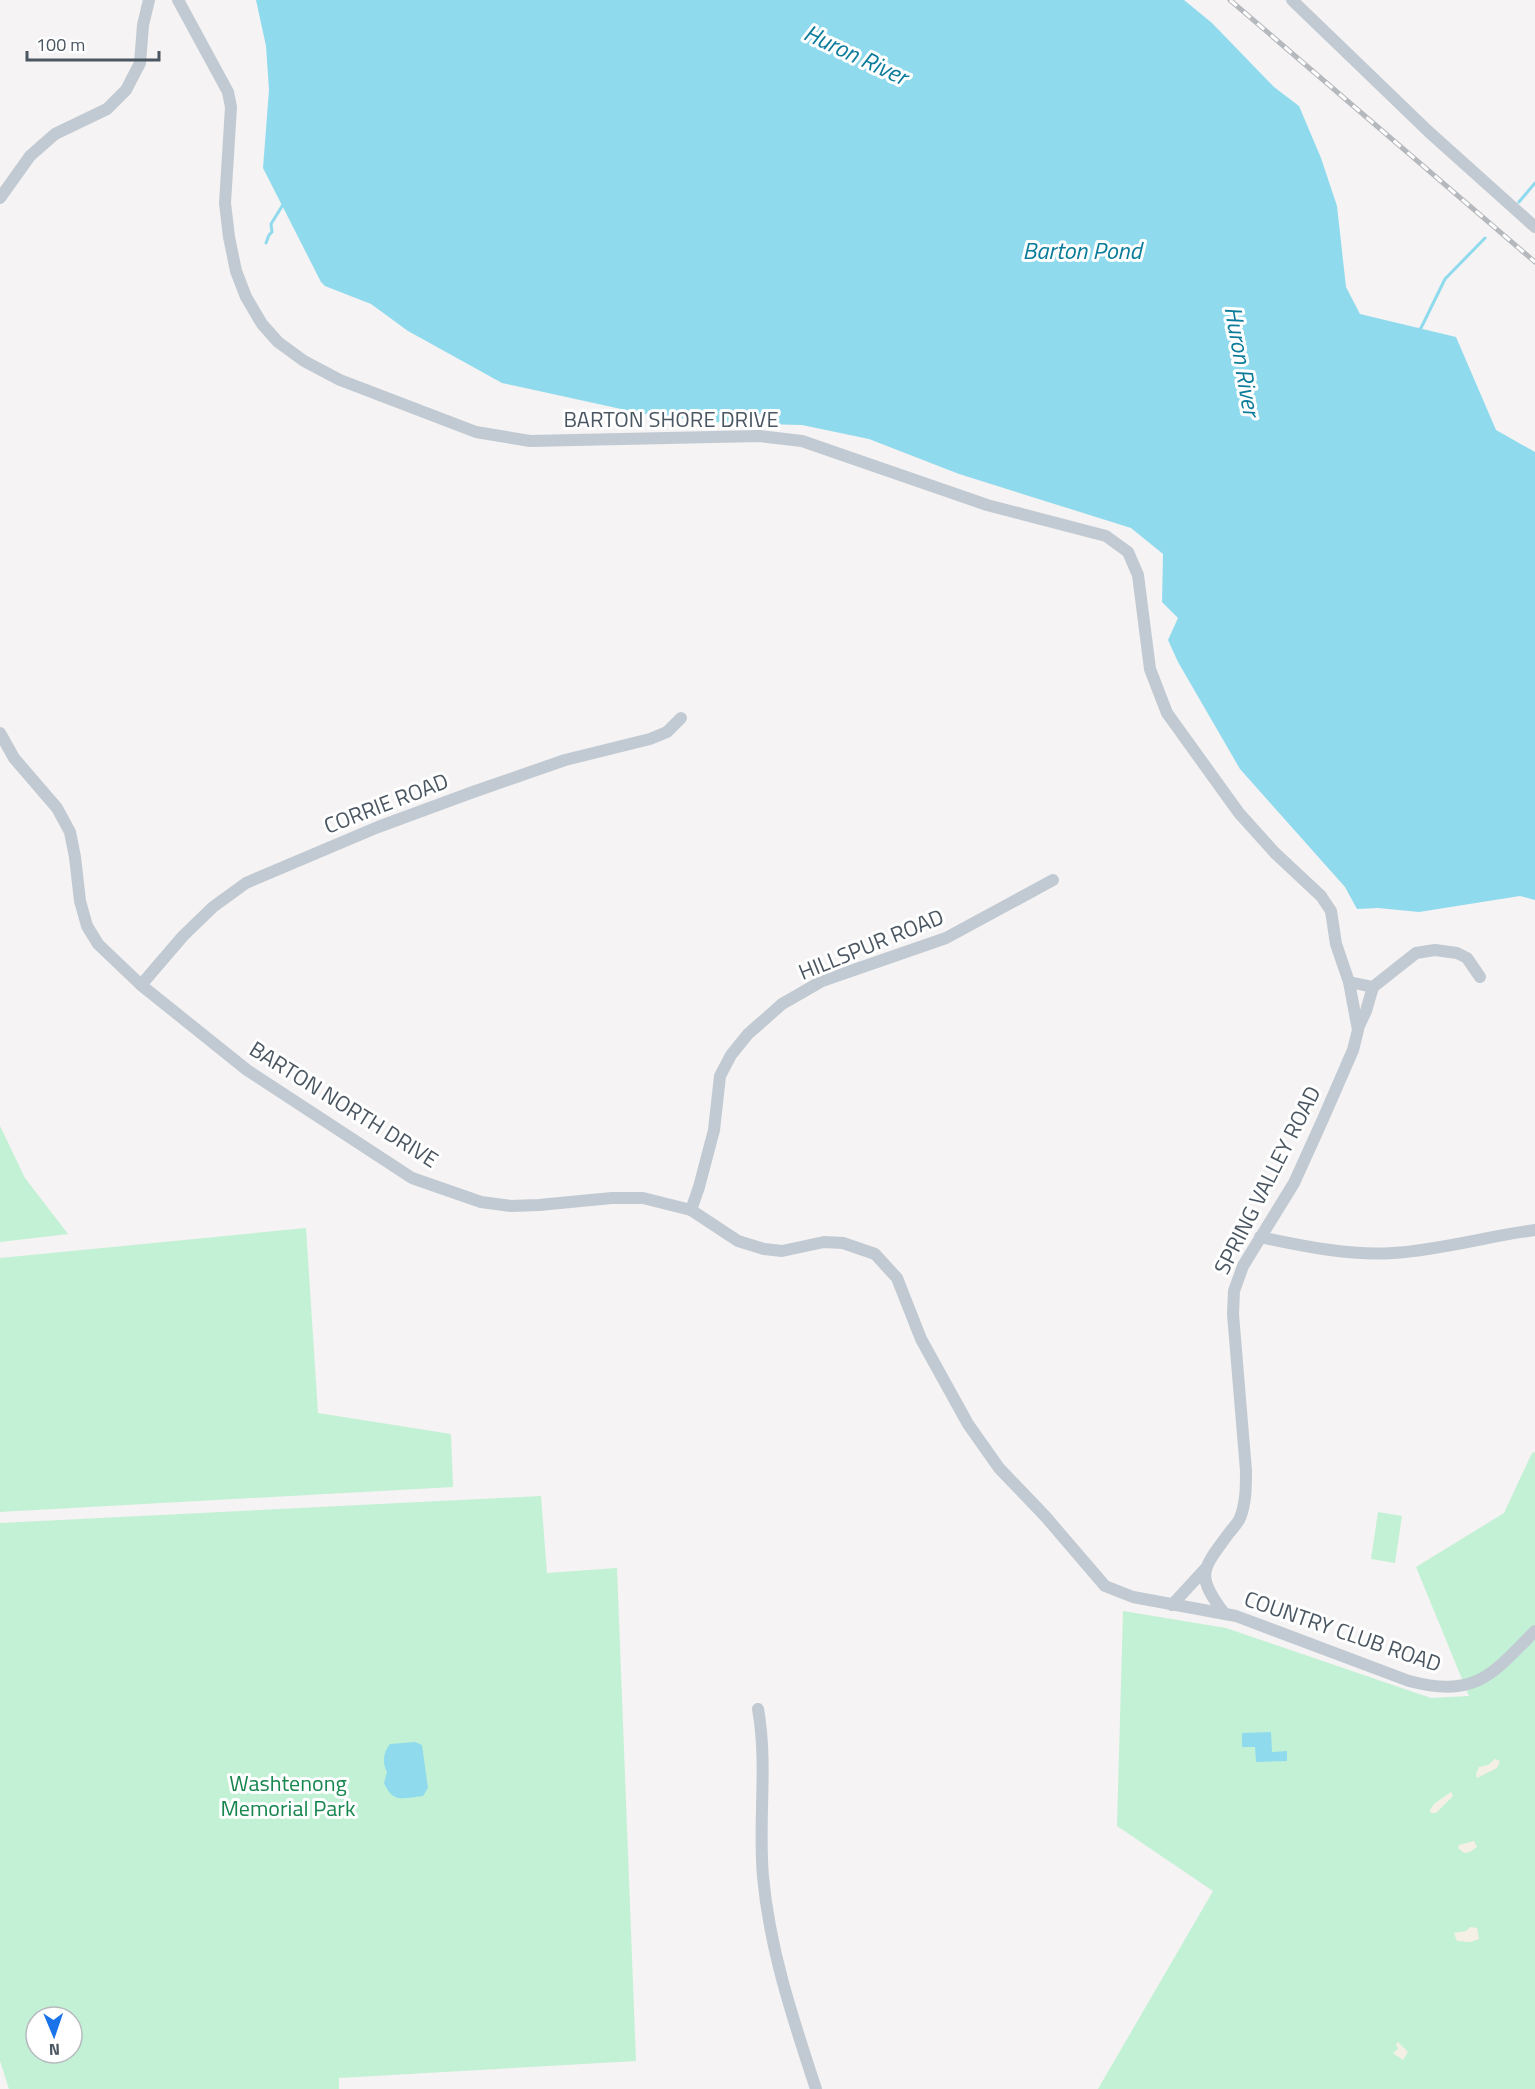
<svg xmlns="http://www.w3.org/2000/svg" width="1535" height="2089" viewBox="0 0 1535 2089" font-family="'Titillium Web',sans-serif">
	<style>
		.green { fill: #c3f1d5; fill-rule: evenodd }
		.sand { fill: #f5f0e5 }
		.water { fill: #90daee }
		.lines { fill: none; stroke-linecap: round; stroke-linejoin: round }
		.stream { stroke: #90daee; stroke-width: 3 }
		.minor { stroke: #c1cad2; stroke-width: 12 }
		.rail-casing { stroke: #b5b8bd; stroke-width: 5 }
		.rail { stroke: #fff; stroke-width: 3; stroke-dasharray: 9; stroke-linecap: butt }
		.labels { text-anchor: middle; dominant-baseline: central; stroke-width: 6; stroke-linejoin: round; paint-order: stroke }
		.street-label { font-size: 22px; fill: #4a5661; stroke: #fff }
		.park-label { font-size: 22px; fill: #17864f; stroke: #fff }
		.water-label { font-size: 24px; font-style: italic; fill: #0c7c9b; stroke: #fff }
	</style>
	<rect width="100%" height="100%" fill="#f5f3f3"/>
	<g class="green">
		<path d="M0,1126L25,1178L68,1234L0,1242Z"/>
		<path d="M306,1228L318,1413L451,1434L453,1487L0,1512V1258Z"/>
		<path d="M1535,1452V2089H1098L1213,1891L1117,1826L1123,1611L1226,1628L1431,1698L1469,1696L1416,1567L1504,1513L1532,1453Z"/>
		<path d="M541,1496L547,1573L617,1568L636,2061L339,2078V2089H9L0,2061V1523ZM36,2017H72V2053H36Z"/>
		<path d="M1378,1512L1402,1516L1395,1563L1371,1559Z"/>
	</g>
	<g class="sand">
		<path d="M1495,1759L1500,1761L1497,1768L1477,1778L1476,1774L1479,1767L1488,1765Z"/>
		<path d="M1451,1792L1453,1796L1436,1813H1431L1430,1810L1434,1804Z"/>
		<path d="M1474,1841L1477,1847L1470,1852L1464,1853L1458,1848L1459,1845Z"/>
		<path d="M1470,1927L1477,1928L1479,1939L1471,1942L1457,1941L1454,1933L1466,1931Z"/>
		<path d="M1398,2042L1408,2052L1403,2060L1393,2053L1398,2049L1396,2044Z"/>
	</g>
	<g class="water">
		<path d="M256,0H1184L1212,23L1274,87L1299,106L1321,158L1337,206L1346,287L1360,314L1456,337L1496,430L1535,452V900L1520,896L1419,912L1378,908L1357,909L1345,887L1240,769L1178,662L1168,640L1178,618L1162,602L1163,554L1131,528L959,474L869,439L802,425L726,423L644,414L502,383L408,331L371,304L325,286L321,282L263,168L269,90L266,46Z"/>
		<path d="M1271,1732L1272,1752L1287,1751V1761L1256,1762L1255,1747H1242V1733Z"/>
		<path d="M415,1742L422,1745L428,1788L423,1796C403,1798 393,1804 384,1783L387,1772C382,1762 383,1753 390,1744Z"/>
	</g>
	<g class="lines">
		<g class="stream">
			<path d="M1519,202L1535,183"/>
			<path d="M266,243L269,235L272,232L271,224L284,203"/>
			<path d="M1418,330L1421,328L1445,279L1485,238"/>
		</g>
		<g class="minor">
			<path d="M178,0L228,92L231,107L225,203L229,237L236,271L246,297L262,324L278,342L304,361L340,380L476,432L530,441L759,436L802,441L987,505L1106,536L1128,552L1138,575L1150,669L1167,713L1239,813L1275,853L1321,896L1331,911L1336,944L1349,982L1373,987L1416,953L1435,950L1457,953L1467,958L1480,977"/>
			<path d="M1292,0L1429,132L1535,227"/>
			<path d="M0,198L30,156L55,134L107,109L126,90L140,63L143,25L149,0"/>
			<path d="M0,733L14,758L57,808L70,832L75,857L80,901L87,926L98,944L141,985L247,1070L412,1178L481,1202L511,1206L539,1205L612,1198H643L691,1210L738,1241L764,1249L782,1251L824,1242L843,1243L875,1254L897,1278L921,1339L968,1424L999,1468L1045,1516L1105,1586L1133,1597L1236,1616L1409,1681C1475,1698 1491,1676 1535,1631"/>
			<path d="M141,985L183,936L213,907L246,883L378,827L473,792L565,760L650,739L667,732L681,718"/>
			<path d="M1358,1028L1366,1011L1373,987"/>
			<path d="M691,1210L699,1187L714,1130L720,1076L731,1055L748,1034L782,1004L822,981L946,938L1053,880"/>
			<path d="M1260,1237C1301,1246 1351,1256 1393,1253C1441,1250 1488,1236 1535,1230"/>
			<path d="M1172,1605L1205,1569"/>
			<path d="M1224,1613C1194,1574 1203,1569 1229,1533C1233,1528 1238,1523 1240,1518C1246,1503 1246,1487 1246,1471L1233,1314L1234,1291L1243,1266L1294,1183L1323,1119L1353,1050L1358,1030L1349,982"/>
			<path d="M758,1709C768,1765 758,1820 763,1877C770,1951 793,2019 816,2089"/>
		</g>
		<g class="rail-casing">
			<path id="rail" d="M1230,0L1535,262"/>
		</g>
		<use href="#rail" class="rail"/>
	</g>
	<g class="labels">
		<g class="street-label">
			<text x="671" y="419">BARTON SHORE DRIVE</text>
			<text transform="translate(386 803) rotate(-21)">CORRIE ROAD</text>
			<text transform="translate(871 944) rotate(-22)">HILLSPUR ROAD</text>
			<text transform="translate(344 1104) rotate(32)">BARTON NORTH DRIVE</text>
			<text transform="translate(1267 1180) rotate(-63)">SPRING VALLEY ROAD</text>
			<text transform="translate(1343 1631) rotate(19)">COUNTRY CLUB ROAD</text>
		</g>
		<g class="park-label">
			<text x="288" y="1783">Washtenong<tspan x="288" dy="25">Memorial Park</tspan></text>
		</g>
		<g class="water-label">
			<text transform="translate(856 54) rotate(25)">Huron River</text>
			<text x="1082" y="250">Barton Pond</text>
			<text transform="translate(1243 361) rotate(80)">Huron River</text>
		</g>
	</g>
	<g transform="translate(54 2035) rotate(178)"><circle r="28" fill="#ffffff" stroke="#b7bbc0" stroke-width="1.5"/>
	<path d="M0-4.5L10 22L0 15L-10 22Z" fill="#1a73e8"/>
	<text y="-9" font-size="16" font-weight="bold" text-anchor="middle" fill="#4a5661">N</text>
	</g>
	<path d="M27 51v9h132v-9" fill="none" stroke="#4a5661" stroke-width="3"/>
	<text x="36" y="51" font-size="18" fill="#4a5661" stroke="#ffffff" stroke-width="4.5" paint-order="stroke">100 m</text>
</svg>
